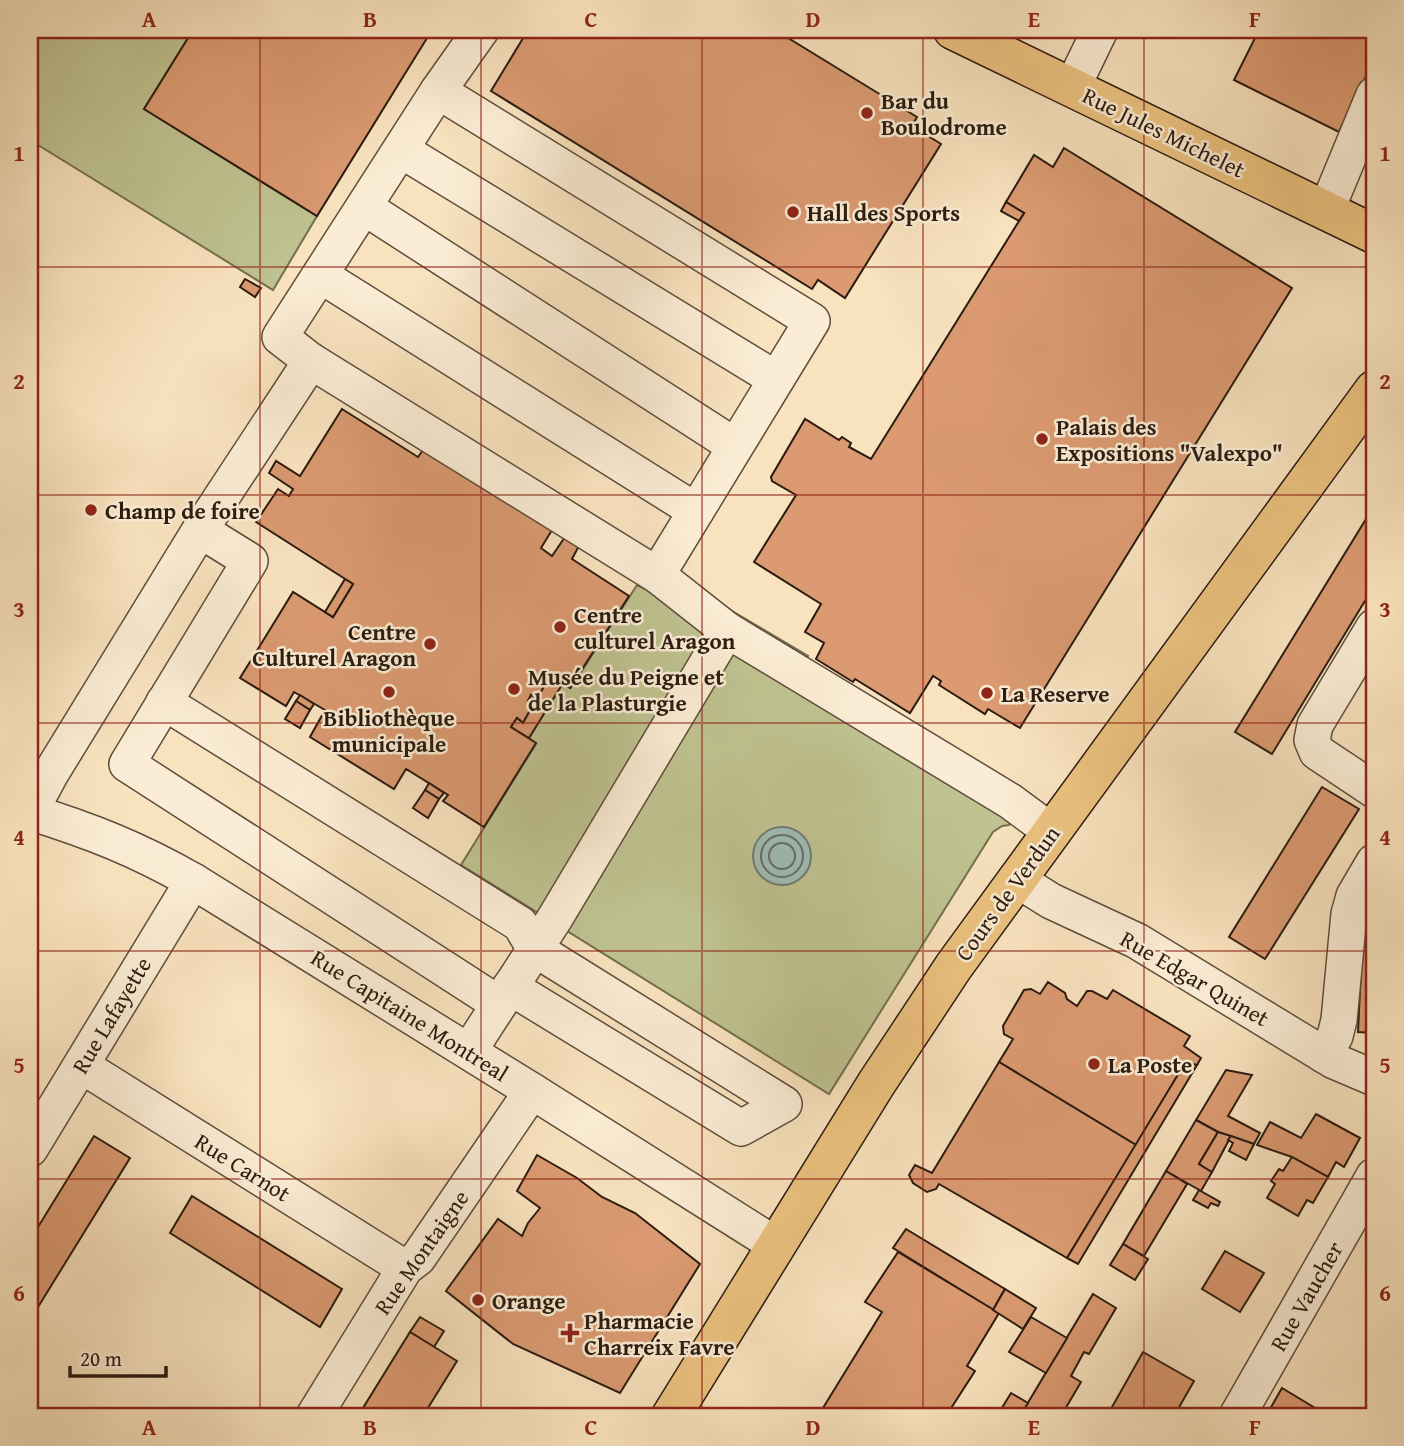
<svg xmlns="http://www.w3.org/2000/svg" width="1404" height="1446" viewBox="0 0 1404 1446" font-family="'Gentium Book Plus',serif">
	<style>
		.green { fill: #bfc391; stroke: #746f50; stroke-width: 2 }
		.water { fill: #9fbdb7; stroke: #707c74; stroke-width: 2 }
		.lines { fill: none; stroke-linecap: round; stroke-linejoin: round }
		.shore { stroke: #646c64; stroke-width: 2 }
		.building { fill: #db9a71; stroke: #2a1b10; stroke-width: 2 }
		.minor-casing { stroke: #5e4d3c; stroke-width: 38 }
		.major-casing { stroke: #2a1b10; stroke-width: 41 }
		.minor { stroke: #fbedd5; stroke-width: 35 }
		.major { stroke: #ecc280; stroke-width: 38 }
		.grid { fill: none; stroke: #8f2418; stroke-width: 2; stroke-opacity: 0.55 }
		.poi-dot { fill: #8f2418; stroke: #fbedd5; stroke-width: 2.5 }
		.labels { text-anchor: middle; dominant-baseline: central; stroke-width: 5; stroke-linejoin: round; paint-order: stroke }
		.poi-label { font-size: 23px; font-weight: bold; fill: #2a1b10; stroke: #fbedd5; text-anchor: start }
		.street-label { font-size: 23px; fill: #2a1b10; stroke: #fbedd5 }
		.neatline { fill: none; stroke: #8f2418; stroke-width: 2.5 }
		.grid-label { font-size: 23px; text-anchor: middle; font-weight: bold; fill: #8f2418 }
	</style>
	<rect width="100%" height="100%" fill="#f9e3bf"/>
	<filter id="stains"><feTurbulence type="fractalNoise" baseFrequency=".00286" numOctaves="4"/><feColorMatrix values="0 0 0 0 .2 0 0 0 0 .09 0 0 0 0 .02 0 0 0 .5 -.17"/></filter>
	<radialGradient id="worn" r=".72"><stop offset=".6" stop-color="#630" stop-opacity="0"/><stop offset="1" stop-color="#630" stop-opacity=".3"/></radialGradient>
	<g class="green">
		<path d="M30,30H193L144,109L317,216L273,290L30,140Z"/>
		<path d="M658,567L808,656L804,664L1032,797L1009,825L1002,826L993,832L829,1094L461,865L536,744L529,738L563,683L571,688L637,585L645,589Z"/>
	</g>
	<circle class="water" cx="782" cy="856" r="29"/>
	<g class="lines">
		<g class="shore">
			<circle cx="782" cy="856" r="21"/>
			<circle cx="782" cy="856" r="13"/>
		</g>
	</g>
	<g class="building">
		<path d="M193,30H432L317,216L144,109Z"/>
		<path d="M528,30H775L917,117L912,126L941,144L845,298L818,280L812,289L491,91Z"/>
		<path d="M1259,30H1366L1374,34V60L1339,132L1234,80Z"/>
		<path d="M1064,148L1292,288L1020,728L988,709L985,714L939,685L941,681L933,676L910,713L855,679L853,682L816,659L824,643L805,632L821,604L754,562L796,495L772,481L771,477L805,419L839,440L842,437L851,443L849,447L871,459L1024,213L1006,202L1034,155L1053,167Z"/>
		<path d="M1006,202L1024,213L1019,221L1001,211Z"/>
		<path d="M245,279L261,288L255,297L240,287Z"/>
		<path d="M342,409L418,457L423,450L552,530L541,548L552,556L567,534L581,542L572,559L629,596L570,688L545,671L540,680L546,683L537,699L531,695L528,701L533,705L523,723L517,718L511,727L536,743L484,827L443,801L448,795L406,769L394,789L310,737L325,710L294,692L286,706L240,678L293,592L333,617L353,584L256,522L278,489L289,496L293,489L269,473L276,461L300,476Z"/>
		<path d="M1374,506V586L1272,754L1235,732Z"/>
		<path d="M345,579L353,584L333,617L325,612Z"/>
		<path d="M545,671L563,683L529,738L511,727L517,718L523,723L533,705L528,701L531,695L537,699L546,683L540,680Z"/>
		<path d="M300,695L314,704L310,710L296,701Z"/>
		<path d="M296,701L310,710L300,728L285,719Z"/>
		<path d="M429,783L444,793L439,799L425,790Z"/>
		<path d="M1322,787L1359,809L1265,959L1229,937Z"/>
		<path d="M425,790L439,799L428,818L413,808Z"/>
		<path d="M1364,906H1374V1033L1358,1032Z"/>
		<path d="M1048,982L1065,993L1067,999L1077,1006L1087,991H1092L1107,999L1113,990L1190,1036L1184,1046L1201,1058L1197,1065L1185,1063L1136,1145L999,1062L1013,1039L1004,1034L1003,1026L1024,990L1031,989L1040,994Z"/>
		<path d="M999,1062L1136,1145L1067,1258L939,1184L936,1189L927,1192L913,1183L909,1175L915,1165L932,1173Z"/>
		<path d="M1185,1063L1197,1065L1078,1264L1067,1258Z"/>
		<path d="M1226,1070L1252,1075L1228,1116L1260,1133L1254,1144L1218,1132L1196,1120Z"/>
		<path d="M1316,1114L1360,1138L1344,1167L1336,1162L1328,1177L1292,1157L1257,1145L1270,1122L1301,1138Z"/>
		<path d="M1196,1120L1218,1132L1199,1164L1212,1172L1201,1191L1166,1171Z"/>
		<path d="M1218,1132L1231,1136L1212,1172L1199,1164Z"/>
		<path d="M94,1136L130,1158L30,1320V1240Z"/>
		<path d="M1231,1136L1254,1144L1246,1160L1229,1151L1233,1143L1228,1140Z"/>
		<path d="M537,1155L577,1178L602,1197L635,1213L700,1264L620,1393L513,1344L446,1291L498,1219L522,1236L528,1223L540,1208L517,1191Z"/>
		<path d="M1292,1157L1328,1177L1313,1203L1307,1200L1298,1216L1267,1198L1275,1184L1271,1181L1279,1169L1283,1171Z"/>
		<path d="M1166,1171L1187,1184L1144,1256L1123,1244Z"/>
		<path d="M1199,1190L1220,1202L1218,1206L1211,1203L1208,1208L1193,1200Z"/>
		<path d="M192,1196L342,1289L320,1327L170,1233Z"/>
		<path d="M906,1229L1005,1289L993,1310L893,1248Z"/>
		<path d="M1123,1244L1148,1259L1135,1280L1110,1265Z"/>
		<path d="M1225,1251L1264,1273L1240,1312L1202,1289Z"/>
		<path d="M898,1252L999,1313L967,1366L975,1371L946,1416H818L882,1312L865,1302Z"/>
		<path d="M1005,1289L1036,1308L1023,1329L993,1310Z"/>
		<path d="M1093,1294L1116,1308L1089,1354L1084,1352L1071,1376L1081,1382L1061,1416H1020Z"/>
		<path d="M420,1317L444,1331L434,1347L410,1332Z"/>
		<path d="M1031,1317L1067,1338L1046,1373L1009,1352Z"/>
		<path d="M410,1332L457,1361L423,1416H358Z"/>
		<path d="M1143,1352L1194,1381L1174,1416H1107Z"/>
		<path d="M1282,1388L1325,1414L1323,1416H1266Z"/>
		<path d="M1011,1393L1028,1403L1020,1416H997Z"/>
	</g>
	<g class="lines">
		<g class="minor-casing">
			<g id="minor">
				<path d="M1072,88L1100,30"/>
				<path d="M401,150L776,379"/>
				<path d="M364,207L735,446"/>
				<path d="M1326,211L1374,95"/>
				<path d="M320,275L696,511"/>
				<path d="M311,361L657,575L812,321L438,91"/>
				<path d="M200,530L250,561L127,764L499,1004"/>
				<path d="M657,575L727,630"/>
				<path d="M1374,627L1315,725L1312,740L1317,752L1374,790"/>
				<path d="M164,702L520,924L535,949L469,1051"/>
				<path d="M30,812L51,773L200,530L311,361L280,337L438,91L481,30"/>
				<path d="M30,812C91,831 137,849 193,881L532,1091L776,1245"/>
				<path d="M1016,879L1051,901L1137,941L1334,1061L1374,1078"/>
				<path d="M510,987L741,1128L784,1104L535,949L555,918L727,630L1010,801L1052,832"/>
				<path d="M1324,1055L1335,1036L1339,1020L1349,914L1354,896L1374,862"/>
				<path d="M82,1066L405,1268"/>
				<path d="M30,1149L193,881"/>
				<path d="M314,1416L405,1268L418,1258L532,1091"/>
				<path d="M1237,1416L1374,1176"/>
			</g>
		</g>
		<g class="major-casing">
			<g id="major">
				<path d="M953,30L1374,234"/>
				<path d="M671,1416L876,1084L954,966L1374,390"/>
			</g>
		</g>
		<use href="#minor" class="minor"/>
		<use href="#major" class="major"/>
	</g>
	<path class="grid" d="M260,30V1416M481,30V1416M702,30V1416M923,30V1416M1144,30V1416M30,267H1374M30,495H1374M30,723H1374M30,951H1374M30,1179H1374"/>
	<g class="poi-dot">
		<circle cx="867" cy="113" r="7"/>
		<circle cx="793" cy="212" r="7"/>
		<circle cx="1042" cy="439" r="7"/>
		<circle cx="91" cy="510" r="7"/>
		<circle cx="560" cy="627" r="7"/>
		<circle cx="430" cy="644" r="7"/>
		<circle cx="514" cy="689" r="7"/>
		<circle cx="389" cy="692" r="7"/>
		<circle cx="987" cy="693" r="7"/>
		<circle cx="1094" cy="1064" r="7"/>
		<circle cx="478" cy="1300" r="7"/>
		<path d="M566.5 1322.5h7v7h7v7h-7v7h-7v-7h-7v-7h7z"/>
	</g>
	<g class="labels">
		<g class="poi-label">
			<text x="881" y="100">Bar du<tspan x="881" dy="26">Boulodrome</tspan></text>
			<text x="807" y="212">Hall des Sports</text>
			<text x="1056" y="426">Palais des<tspan x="1056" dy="26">Expositions "Valexpo"</tspan></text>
			<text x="105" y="510">Champ de foire</text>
			<text x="574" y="614">Centre<tspan x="574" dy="26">culturel Aragon</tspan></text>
			<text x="416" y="631" text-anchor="end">Centre<tspan x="416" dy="26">Culturel Aragon</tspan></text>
			<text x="528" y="676">Musée du Peigne et<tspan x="528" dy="26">de la Plasturgie</tspan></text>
			<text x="1001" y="693">La Reserve</text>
			<text x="389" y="717" text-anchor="middle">Bibliothèque<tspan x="389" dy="26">municipale</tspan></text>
			<text x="1108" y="1064">La Poste</text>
			<text x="492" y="1300">Orange</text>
			<text x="584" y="1320">Pharmacie<tspan x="584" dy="26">Charreix Favre</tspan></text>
		</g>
		<g class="street-label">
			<text transform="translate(1164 132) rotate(26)">Rue Jules Michelet</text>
			<text transform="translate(1007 893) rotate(-54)">Cours de Verdun</text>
			<text transform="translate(1195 978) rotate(30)">Rue Edgar Quinet</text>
			<text transform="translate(111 1015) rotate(-59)">Rue Lafayette</text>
			<text transform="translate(410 1015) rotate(32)">Rue Capitaine Montreal</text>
			<text transform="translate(243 1167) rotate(32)">Rue Carnot</text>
			<text transform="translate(421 1252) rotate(-55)">Rue Montaigne</text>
			<text transform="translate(1306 1296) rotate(-60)">Rue Vaucher</text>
		</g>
	</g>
	<rect width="1404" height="1446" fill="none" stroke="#f9e3bf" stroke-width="77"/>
	<path d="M70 1366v10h96v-10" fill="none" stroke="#2a1b10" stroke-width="3.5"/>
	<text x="80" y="1366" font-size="21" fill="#2a1b10" stroke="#fbedd5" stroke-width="5" paint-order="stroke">20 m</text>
	<rect x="38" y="38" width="1328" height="1370" class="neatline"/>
	<g class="grid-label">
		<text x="149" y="27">A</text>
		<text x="370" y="27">B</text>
		<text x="591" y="27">C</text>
		<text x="813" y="27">D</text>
		<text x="1034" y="27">E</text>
		<text x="1255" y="27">F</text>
		<text x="19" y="161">1</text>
		<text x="1385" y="161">1</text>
		<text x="19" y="389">2</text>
		<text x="1385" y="389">2</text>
		<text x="19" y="617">3</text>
		<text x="1385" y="617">3</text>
		<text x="19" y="845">4</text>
		<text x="1385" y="845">4</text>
		<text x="19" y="1073">5</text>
		<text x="1385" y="1073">5</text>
		<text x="19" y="1301">6</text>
		<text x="1385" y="1301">6</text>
		<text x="149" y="1435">A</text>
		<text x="370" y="1435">B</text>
		<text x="591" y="1435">C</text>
		<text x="813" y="1435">D</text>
		<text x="1034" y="1435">E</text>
		<text x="1255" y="1435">F</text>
	</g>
	<rect width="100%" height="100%" filter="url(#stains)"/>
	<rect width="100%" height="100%" fill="url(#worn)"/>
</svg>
